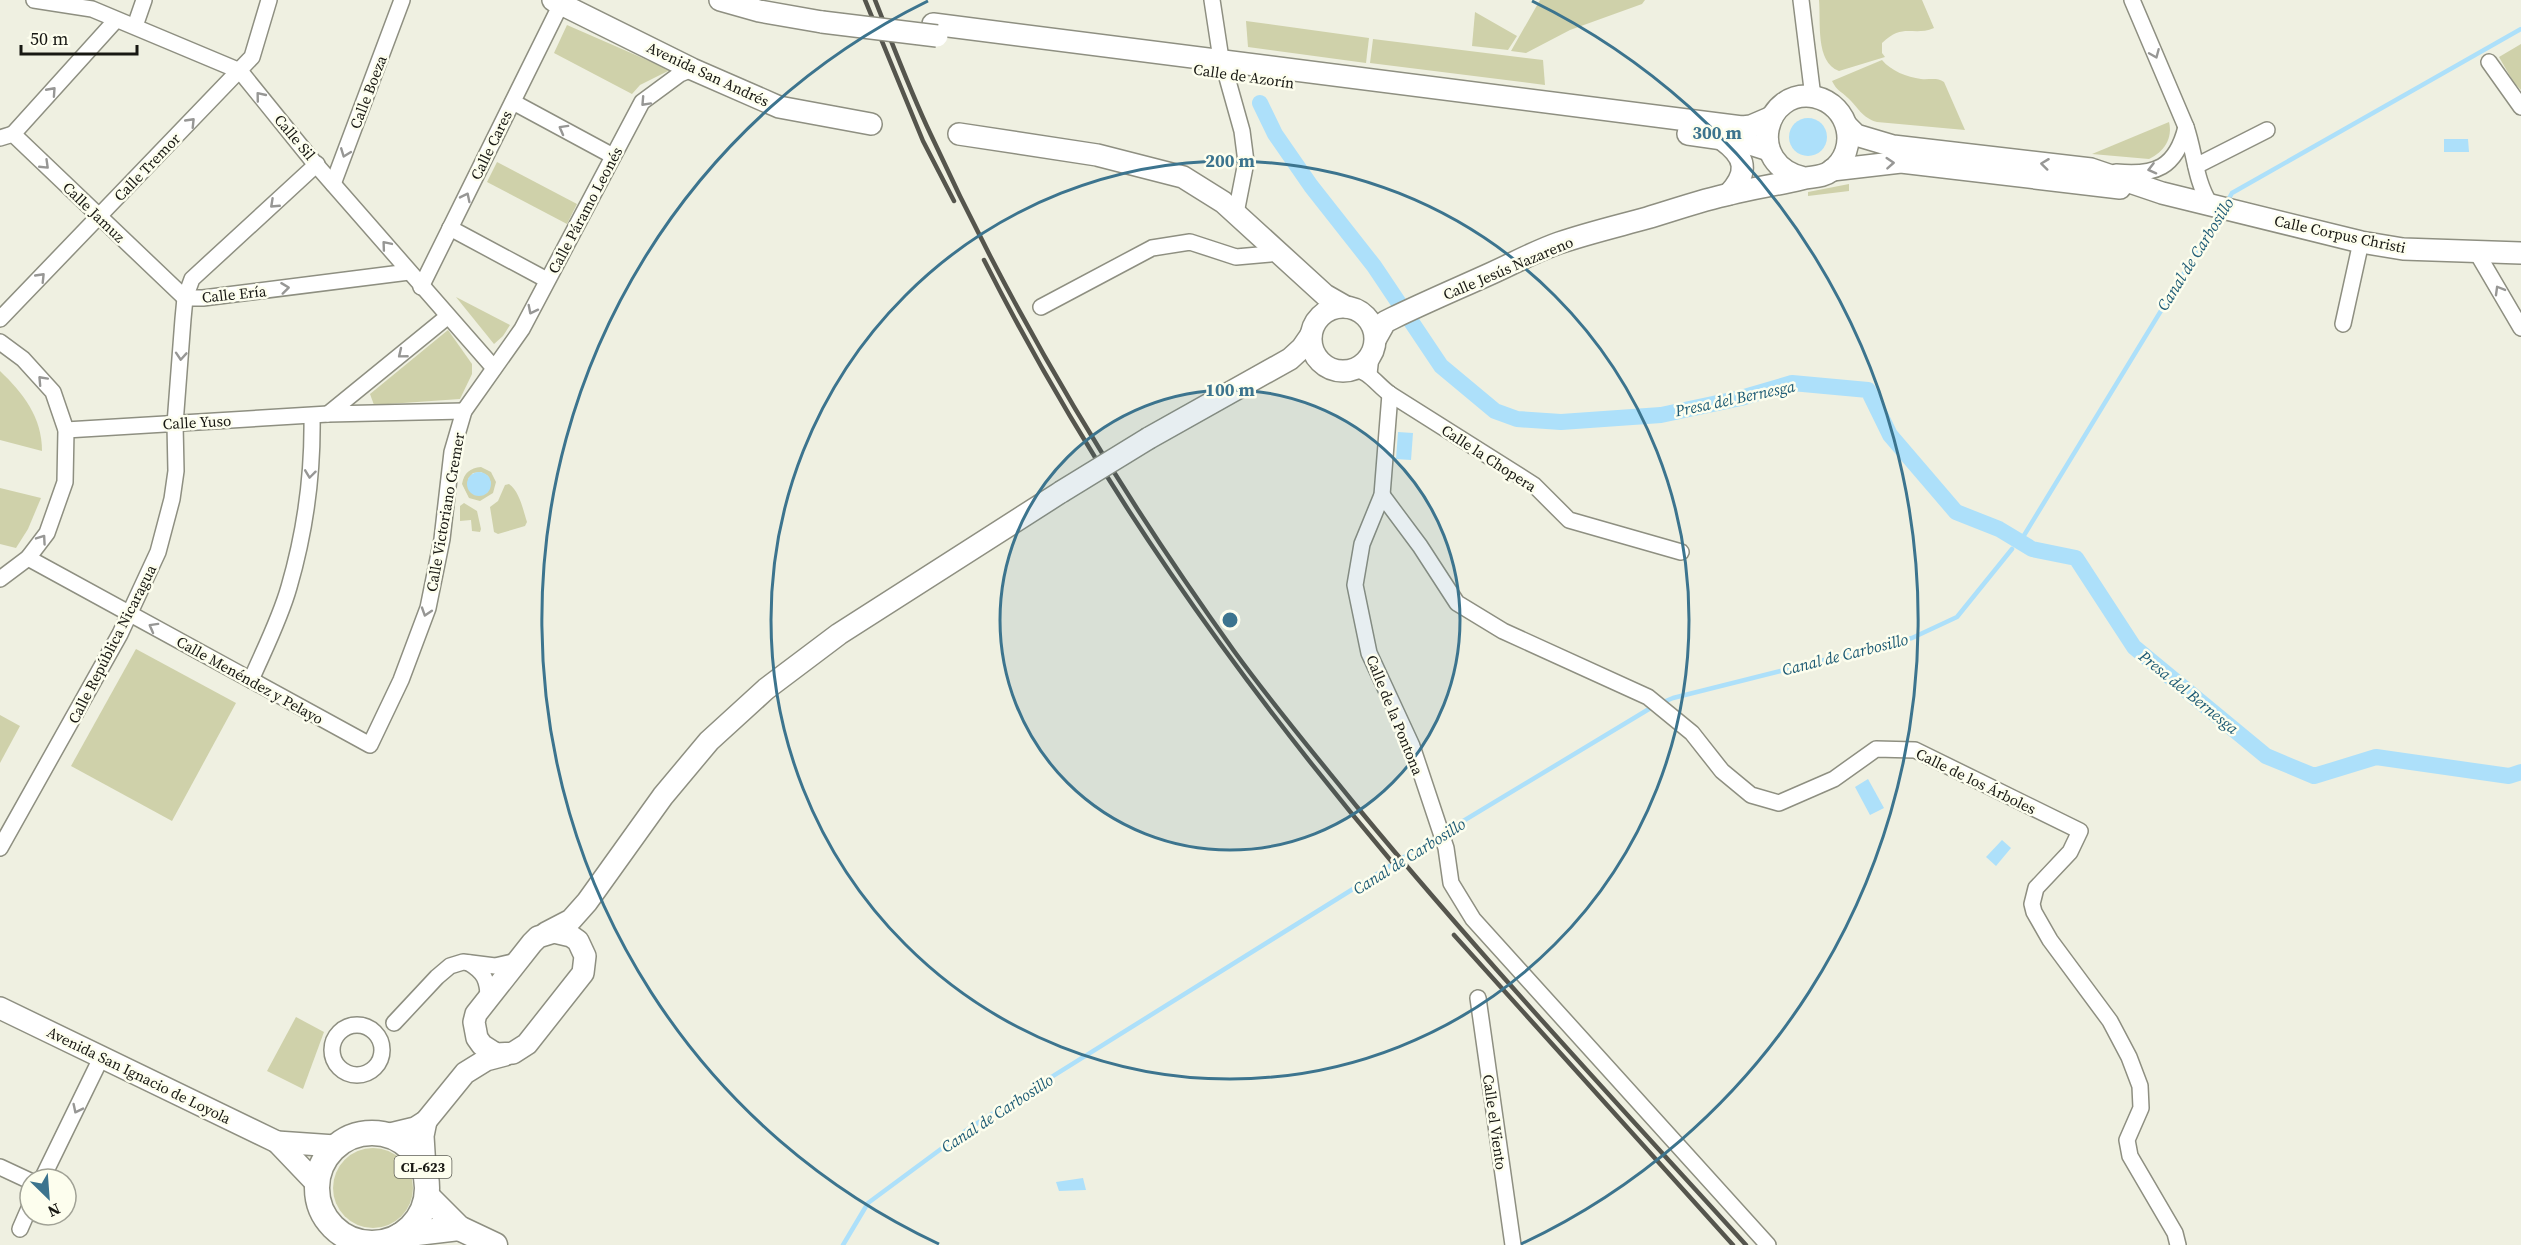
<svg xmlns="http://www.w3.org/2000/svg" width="2521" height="1245" viewBox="0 0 2521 1245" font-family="'Source Serif 4',serif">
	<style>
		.green { fill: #cfd1aa; fill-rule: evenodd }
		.water { fill: #ade0fa }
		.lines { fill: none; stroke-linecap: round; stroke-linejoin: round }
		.stream { stroke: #ade0fa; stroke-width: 4.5 }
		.canal { stroke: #ade0fa; stroke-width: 16 }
		.street-casing { stroke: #8e8f81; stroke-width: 18 }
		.secondary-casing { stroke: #8e8f81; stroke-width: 24 }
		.primary-casing { stroke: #8e8f81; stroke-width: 27 }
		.street { stroke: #fff; stroke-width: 15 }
		.secondary { stroke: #fff; stroke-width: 21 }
		.primary { stroke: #fff; stroke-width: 24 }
		.rail { stroke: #55554d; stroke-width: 4.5 }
		.secondary-bridge-casing { stroke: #8e8f81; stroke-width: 24; stroke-linecap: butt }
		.secondary-bridge { stroke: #fff; stroke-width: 21 }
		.oneway { stroke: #979795 }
		.ring { fill: none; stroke: #3c748e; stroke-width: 3 }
		.labels { text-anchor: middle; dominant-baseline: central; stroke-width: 5; stroke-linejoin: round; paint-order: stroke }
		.shield { fill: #fdfeee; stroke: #5d5d55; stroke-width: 1.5 }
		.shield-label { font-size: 14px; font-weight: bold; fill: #181813 }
		.street-label { font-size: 15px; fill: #181813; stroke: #fdfeee }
		.water-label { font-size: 16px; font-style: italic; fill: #1c5a74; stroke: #fdfeee }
		.centre { fill: #3c748e; stroke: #fdfeee; stroke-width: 3 }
		.ring-label { font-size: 18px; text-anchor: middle; font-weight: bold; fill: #3c748e; stroke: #fdfeee; stroke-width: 5; stroke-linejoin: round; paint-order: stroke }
	</style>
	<rect width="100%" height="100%" fill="#eff0e1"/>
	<g class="green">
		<path d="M1540,0H1645L1642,4L1570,30L1526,53L1511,51Z"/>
		<path d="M1819,0H1922L1934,28C1912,37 1904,22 1882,43V53L1885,57L1839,71C1815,62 1821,22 1819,0Z"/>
		<path d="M1475,12L1517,36L1508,50L1472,46Z"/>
		<path d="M1246,21L1369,38L1366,63L1248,47Z"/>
		<path d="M567,25L670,70L640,85L632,94L554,53Z"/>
		<path d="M1373,39L1543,60L1545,85L1370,63Z"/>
		<path d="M2521,44V90L2514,83L2499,57Z"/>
		<path d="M1882,60C1891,71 1907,77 1921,79C1929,80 1937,77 1944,82L1965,130L1877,122C1862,118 1858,107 1848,98C1841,91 1837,91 1832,81Z"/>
		<path d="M2169,122C2173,138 2164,152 2149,159L2092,154Z"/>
		<path d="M497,162L577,204L567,224L487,182Z"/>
		<path d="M1849,184V191L1808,196V192Z"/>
		<path d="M456,297L510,325L503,336L494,344Z"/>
		<path d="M448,330L472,364V374L460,399L374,405L370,394Z"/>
		<path d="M0,371C23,393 42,417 42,451L0,440Z"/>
		<path d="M481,467L491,472L496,482L493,493L480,501L469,498L462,484C464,473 470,468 481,467ZM481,472L488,476L491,483L487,493L476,495L468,479L473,473Z"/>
		<path d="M509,484C520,492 523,510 527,522L525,526L498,534L494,532L490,507L498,501L505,485Z"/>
		<path d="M0,488L41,498L28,529L16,548L0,544Z"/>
		<path d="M464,503L477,511L481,529L480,532L472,531L471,520L460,521V506Z"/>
		<path d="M136,649L236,703L172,821L71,766Z"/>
		<path d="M0,715L20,726L0,763Z"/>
		<path d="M296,1017L324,1032L303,1089L267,1071Z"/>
		<circle cx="373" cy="1188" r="40"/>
	</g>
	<g class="water">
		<circle cx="1808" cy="137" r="19"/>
		<path d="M2444,139H2468L2469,152H2444Z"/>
		<path d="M1398,432L1413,433L1411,460L1396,459Z"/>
		<circle cx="479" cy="484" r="12"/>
		<path d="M1868,779L1884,808L1870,815L1855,787Z"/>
		<path d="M2002,840L2011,848L1996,866L1986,857Z"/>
		<path d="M1083,1178L1086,1190L1059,1191L1056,1182Z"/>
	</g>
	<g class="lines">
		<g class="stream">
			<path d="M2227,202L2232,193L2521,29"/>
			<path d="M2023,537L2220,214"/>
			<path d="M1661,703L1673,698L1912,638L1957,617L2012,549"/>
			<path d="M1445,832L1654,706"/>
			<path d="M843,1245L868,1203L968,1129L1438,836"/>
		</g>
		<path class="canal" d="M1260,103L1275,134L1311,186L1374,266L1441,366L1495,411L1517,419L1561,422L1661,415L1741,398L1792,383L1868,390L1890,435L1956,512L1999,529L2032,549L2076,558L2134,647L2266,756L2314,776L2376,757L2509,776L2521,772"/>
		<g class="street-casing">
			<g id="street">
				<path d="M34,0L92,9L240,71L312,160L494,368"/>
				<path d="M1212,0L1221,59"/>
				<path d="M1801,0L1813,97"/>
				<path d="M2132,0L2186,127C2195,153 2195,180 2210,204"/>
				<path d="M135,26L144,0"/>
				<path d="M2489,62L2521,107"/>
				<path d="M1226,74L1242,131L1246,162L1236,213"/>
				<path d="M513,102L613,156"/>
				<path d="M13,134L116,20"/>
				<path d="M0,138L13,134L185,298"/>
				<path d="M2196,166L2267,130"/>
				<path d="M2116,172C2155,176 2176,168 2186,127"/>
				<path d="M333,184L402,0"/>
				<path d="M450,228L547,280"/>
				<path d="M2477,253L2521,328"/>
				<path d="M421,287L561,4"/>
				<path d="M185,298H203L409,272"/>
				<path d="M1041,307L1152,248L1190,242L1236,257L1270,254L1278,250"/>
				<path d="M0,319L252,57L269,0"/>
				<path d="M2343,324L2361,242"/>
				<path d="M0,342L23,359L53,392L66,430L65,482L47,533L28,558L0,579"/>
				<path d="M1353,369C1369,370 1377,385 1390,394L1534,485L1569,520L1681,552"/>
				<path d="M1369,374L1371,356"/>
				<path d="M1390,394L1382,495L1362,544L1355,585L1369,653L1412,746L1446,848L1451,883L1473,919L1768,1245"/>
				<path d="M328,414L447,317"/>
				<path d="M66,430L328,414L464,411"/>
				<path d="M1382,495L1420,546L1457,603L1503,631L1648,697L1692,733L1722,771L1751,795L1779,803L1834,779L1876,749L1915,750L2080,831L2070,852L2036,888L2032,904L2034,912L2050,940L2110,1021L2129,1057L2140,1086L2141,1108L2127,1140L2130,1156L2175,1233L2178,1245"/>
				<path d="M28,558L370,745L401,680L428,608L442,539L452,452L464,411L522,329L642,102L680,74L692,69"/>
				<path d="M251,680C264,650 280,619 289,587C305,532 313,474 312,416"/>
				<path d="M0,848L120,634L158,552L172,499L176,471L175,424L183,319L185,298L192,279L317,164"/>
				<path d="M469,963C484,972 488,980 488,998"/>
				<path d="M1478,998L1513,1245"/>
				<path d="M394,1023L437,977L450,966L463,962L495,966L517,961"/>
				<circle cx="357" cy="1050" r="25"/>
				<path d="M0,1167L30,1181"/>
				<path d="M42,1179L102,1056"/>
				<path d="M20,1229L30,1206"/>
			</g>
		</g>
		<g class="secondary-casing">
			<g id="secondary">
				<path d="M553,0L692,69L779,107L871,124"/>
				<path d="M720,0L759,11L822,22"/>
				<path d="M933,24L1742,127L1751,126L1772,117"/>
				<path d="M1847,126L1856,135L1893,146L2091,169L2162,193L2361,242L2403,249L2521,253"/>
				<path d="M959,134L1097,155L1183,177L1223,202L1325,295L1346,307"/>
				<path d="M1688,134L1744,142L1769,150"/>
				<path d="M1723,140C1746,157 1749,172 1729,194"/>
				<path d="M1832,170L1901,162L2120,188"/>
				<circle cx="1343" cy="339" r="32"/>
				<path d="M1376,338L1385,322L1393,318C1426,302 1459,288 1492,273C1514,263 1536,251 1559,243C1588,233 1618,226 1647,218C1674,210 1702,200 1730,194C1753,188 1777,185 1801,179C1812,176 1822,178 1831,171C1860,150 1850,105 1815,97C1765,87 1744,164 1804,178"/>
				<path d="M1149,438L1290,359L1302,348L1311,335"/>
				<path d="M554,932L571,936L578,941L585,956L583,973L527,1044L513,1053L496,1054L482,1045L477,1038L474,1022L476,1014L532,943L538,937Z"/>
				<path d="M546,933L571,920L587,902L663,796L709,741L766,689L839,634L1061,492"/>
				<path d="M0,1008L277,1142L318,1185"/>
				<path d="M386,1135L415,1128L426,1121L465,1073L486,1060L505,1055"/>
				<path d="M277,1142L335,1146"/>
				<path d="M425,1169L423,1136L426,1121"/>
			</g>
		</g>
		<g class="primary-casing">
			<g id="primary">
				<circle cx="372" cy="1188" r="55"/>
				<path d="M427,1196L459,1228L495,1245"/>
				<path d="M401,1235L459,1228"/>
			</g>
		</g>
		<use href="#street" class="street"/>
		<use href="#secondary" class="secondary"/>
		<use href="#primary" class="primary"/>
		<g class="rail">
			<path d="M865,0L923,141L954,201"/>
			<path d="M875,0C893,45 910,91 931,135C1014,316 1118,489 1234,651C1273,705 1316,756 1358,808C1482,958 1615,1101 1746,1245"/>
			<path d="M984,260C1095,479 1234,675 1392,862"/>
			<path d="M1454,935L1733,1245"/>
		</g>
		<g class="secondary-bridge-casing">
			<g id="secondary-bridge">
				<path d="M822,22L937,36"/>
				<path d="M1061,492L1149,438"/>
			</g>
		</g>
		<use href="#secondary-bridge" class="secondary-bridge"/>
	</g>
	<defs><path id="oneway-chevron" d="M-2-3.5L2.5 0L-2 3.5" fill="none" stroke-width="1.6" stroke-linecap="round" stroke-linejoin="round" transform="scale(1.5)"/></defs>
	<g class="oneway">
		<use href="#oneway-chevron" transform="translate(2155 54) rotate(67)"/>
		<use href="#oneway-chevron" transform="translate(52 91) rotate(-48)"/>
		<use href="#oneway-chevron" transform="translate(260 96) rotate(-129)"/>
		<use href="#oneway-chevron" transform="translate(645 102) rotate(133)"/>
		<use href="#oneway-chevron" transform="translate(191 122) rotate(-46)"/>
		<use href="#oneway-chevron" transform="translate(563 129) rotate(-151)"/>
		<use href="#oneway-chevron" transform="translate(345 153) rotate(111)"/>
		<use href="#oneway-chevron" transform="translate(1890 163) rotate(-4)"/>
		<use href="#oneway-chevron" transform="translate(2045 164) rotate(-173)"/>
		<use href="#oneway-chevron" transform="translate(45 165) rotate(44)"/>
		<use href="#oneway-chevron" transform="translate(2152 169) rotate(166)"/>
		<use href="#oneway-chevron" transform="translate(466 197) rotate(-64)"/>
		<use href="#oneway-chevron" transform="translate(274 204) rotate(137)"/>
		<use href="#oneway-chevron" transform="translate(386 245) rotate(-130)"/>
		<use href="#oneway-chevron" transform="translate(41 277) rotate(-46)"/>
		<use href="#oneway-chevron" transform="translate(285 288) rotate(-7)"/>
		<use href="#oneway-chevron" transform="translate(2499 290) rotate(-120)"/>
		<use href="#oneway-chevron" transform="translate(532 310) rotate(117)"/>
		<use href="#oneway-chevron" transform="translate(402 354) rotate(141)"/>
		<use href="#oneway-chevron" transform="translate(181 356) rotate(94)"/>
		<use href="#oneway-chevron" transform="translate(42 380) rotate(-133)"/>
		<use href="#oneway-chevron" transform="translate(310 474) rotate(97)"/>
		<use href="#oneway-chevron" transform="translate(42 539) rotate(-55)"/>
		<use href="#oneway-chevron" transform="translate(426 612) rotate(108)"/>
		<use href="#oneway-chevron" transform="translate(153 627) rotate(-151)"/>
		<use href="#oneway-chevron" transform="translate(77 1109) rotate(116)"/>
	</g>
	<circle cx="1230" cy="620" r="230" fill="#3c748e" fill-opacity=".12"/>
	<g class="ring">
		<circle cx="1230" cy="620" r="230"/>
		<circle cx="1230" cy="620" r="459"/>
		<path d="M939 1244A689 689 0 0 1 928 1M1532 1A689 689 0 0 1 1521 1244"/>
	</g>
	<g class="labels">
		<rect class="shield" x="394.5" y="1156" width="57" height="22" rx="4.5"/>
		<g class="shield-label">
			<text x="423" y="1167">CL-623</text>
		</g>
		<g class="street-label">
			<text transform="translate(708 74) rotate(25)">Avenida San Andrés</text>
			<text transform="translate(1244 76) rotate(8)">Calle de Azorín</text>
			<text transform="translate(368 92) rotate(-69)">Calle Boeza</text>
			<text transform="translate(295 137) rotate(50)">Calle Sil</text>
			<text transform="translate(491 145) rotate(-64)">Calle Cares</text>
			<text transform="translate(147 167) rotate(-46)">Calle Tremor</text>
			<text transform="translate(585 210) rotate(-62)">Calle Páramo Leonés</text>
			<text transform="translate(94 212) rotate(44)">Calle Jamuz</text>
			<text transform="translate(2340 234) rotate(12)">Calle Corpus Christi</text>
			<text transform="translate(1508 268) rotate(-23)">Calle Jesús Nazareno</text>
			<text transform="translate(234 294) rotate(-6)">Calle Ería</text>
			<text transform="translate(197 422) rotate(-3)">Calle Yuso</text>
			<text transform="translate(1489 458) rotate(33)">Calle la Chopera</text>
			<text transform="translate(445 512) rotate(-80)">Calle Victoriano Cremer</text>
			<text transform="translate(112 644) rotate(-63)">Calle República Nicaragua</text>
			<text transform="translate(250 680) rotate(29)">Calle Menéndez y Pelayo</text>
			<text transform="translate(1395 715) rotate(68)">Calle de la Pontona</text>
			<text transform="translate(1976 781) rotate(26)">Calle de los Árboles</text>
			<text transform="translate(139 1075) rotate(26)">Avenida San Ignacio de Loyola</text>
			<text transform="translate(1495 1122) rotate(82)">Calle el Viento</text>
		</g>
		<g class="water-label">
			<text transform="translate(2195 254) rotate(-58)">Canal de Carbosillo</text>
			<text transform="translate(1735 398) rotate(-12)">Presa del Bernesga</text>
			<text transform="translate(1845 654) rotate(-14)">Canal de Carbosillo</text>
			<text transform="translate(2189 692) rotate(39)">Presa del Bernesga</text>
			<text transform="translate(1409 856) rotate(-32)">Canal de Carbosillo</text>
			<text transform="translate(997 1113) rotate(-33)">Canal de Carbosillo</text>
		</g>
	</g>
	<circle cx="1230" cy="620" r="9" class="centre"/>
	<g class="ring-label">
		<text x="1717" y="139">300 m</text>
		<text x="1230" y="167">200 m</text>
		<text x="1230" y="396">100 m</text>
	</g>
	<g transform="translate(48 1197) rotate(155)"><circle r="28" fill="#fdfeee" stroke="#a1a296" stroke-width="1.5"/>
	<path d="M0-4.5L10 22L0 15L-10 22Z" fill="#3c748e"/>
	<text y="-9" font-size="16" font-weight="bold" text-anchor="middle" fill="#181813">N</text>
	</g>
	<path d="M21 45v9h116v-9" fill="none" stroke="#181813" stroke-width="3"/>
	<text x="30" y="45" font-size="18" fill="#181813" stroke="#fdfeee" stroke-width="4.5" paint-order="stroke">50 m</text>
</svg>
